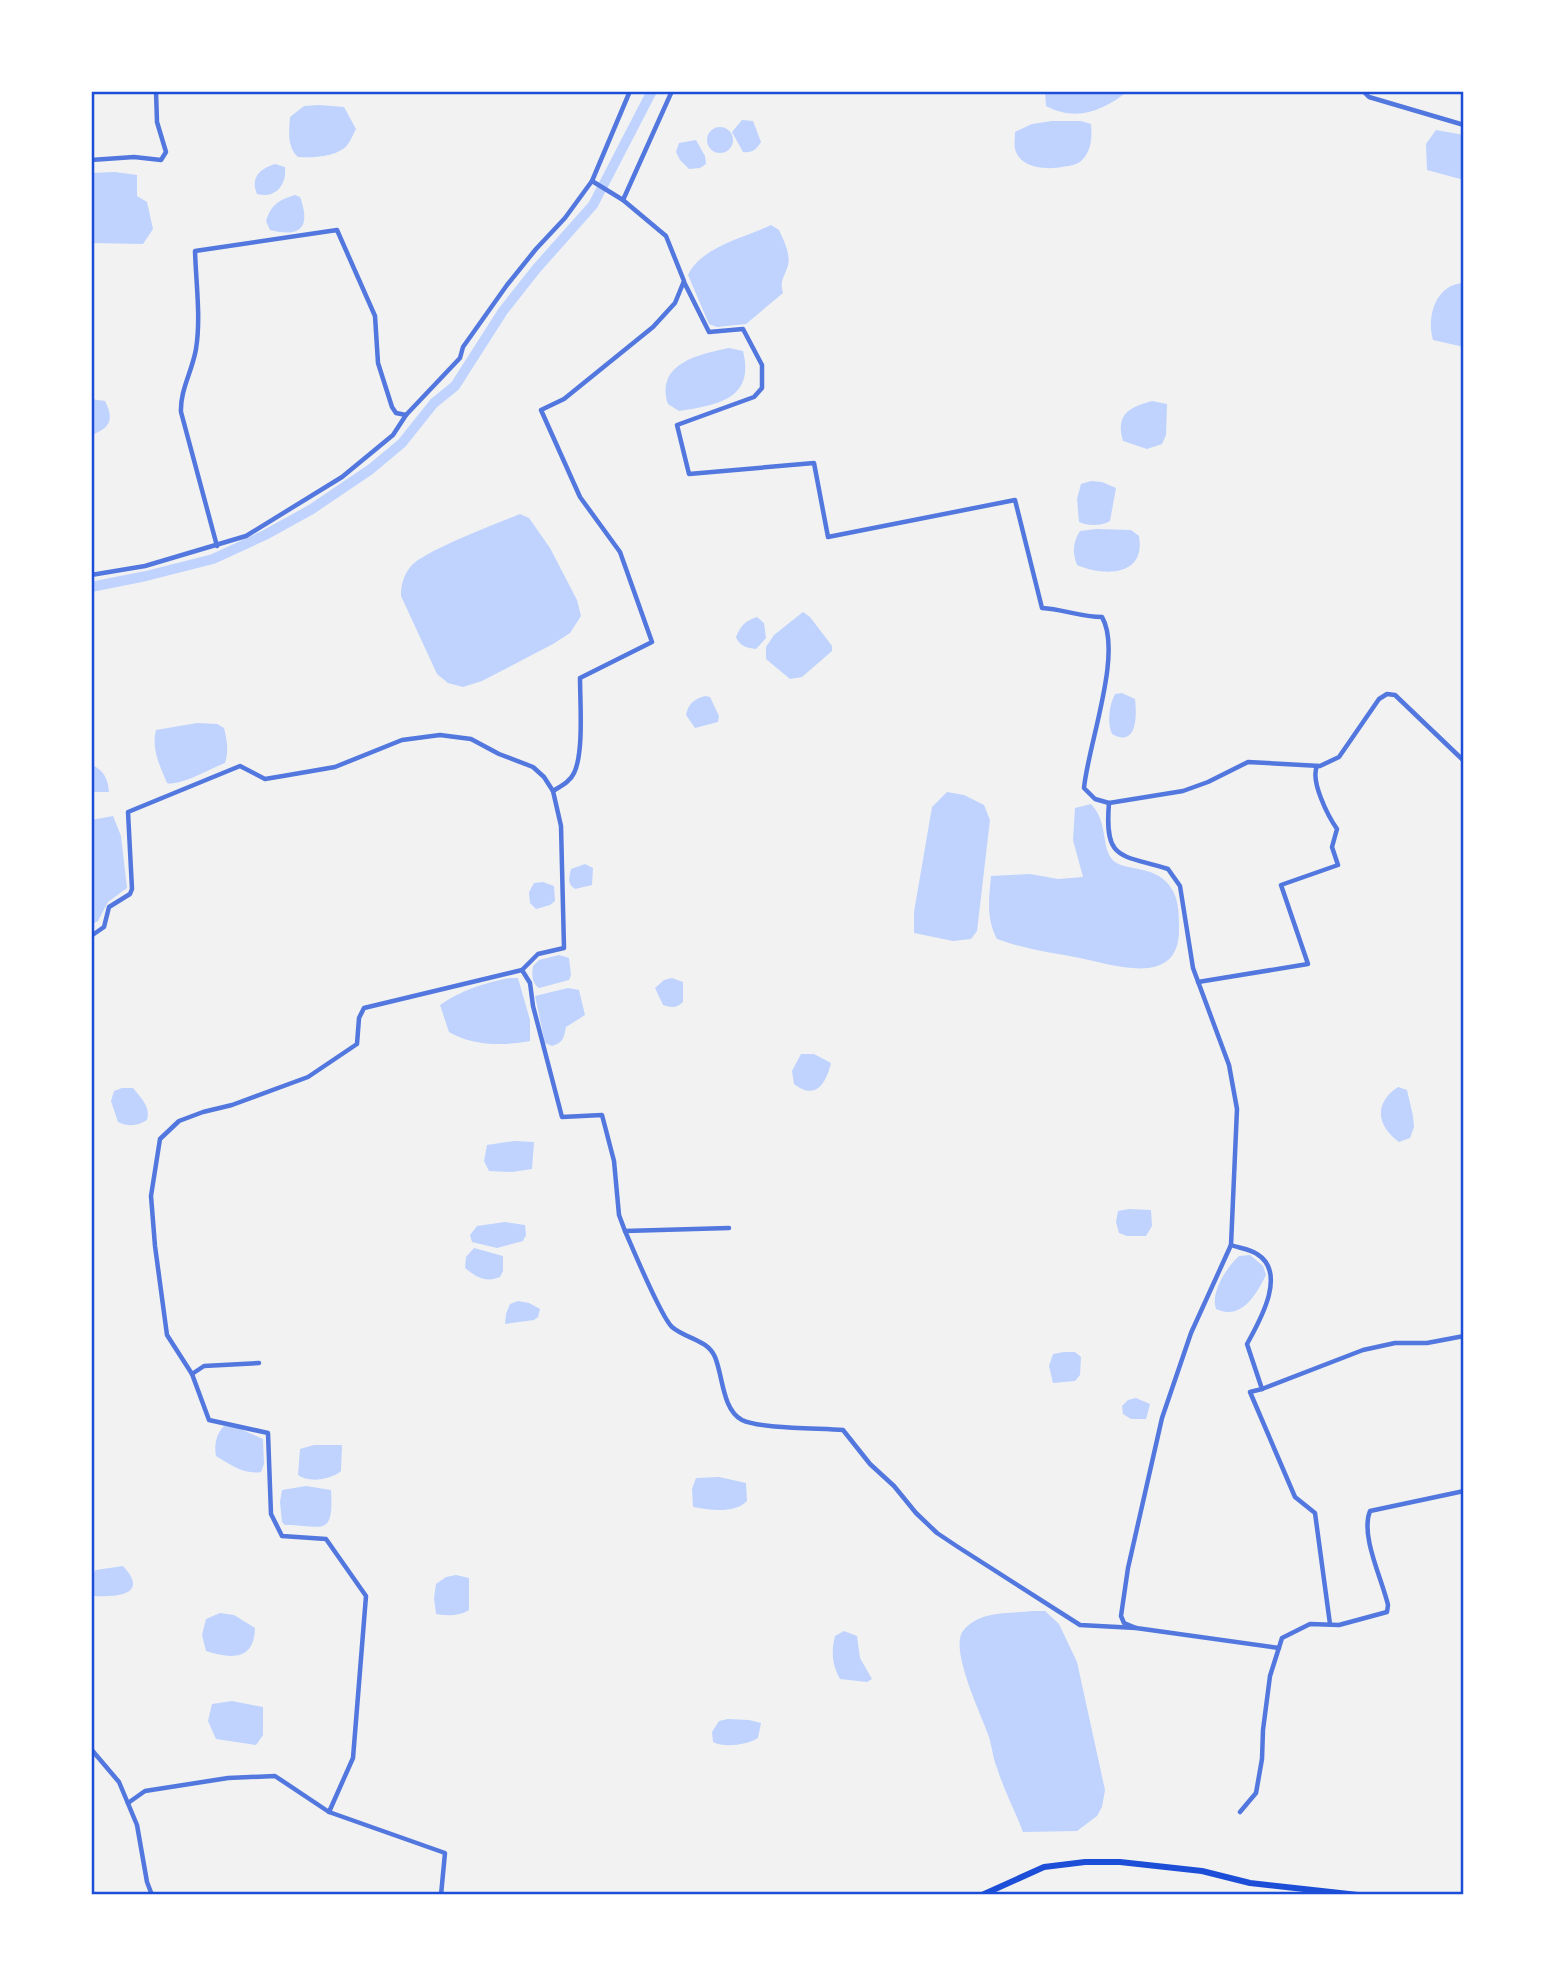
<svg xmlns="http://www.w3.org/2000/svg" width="1555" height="1986" viewBox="0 0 1555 1986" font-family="'Sofia Sans Condensed',sans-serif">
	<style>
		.water { fill: #bfd3fe }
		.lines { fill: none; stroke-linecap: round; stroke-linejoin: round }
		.canal { stroke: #bfd3fe; stroke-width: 10 }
		.minor { stroke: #5277de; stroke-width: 4.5 }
		.primary { stroke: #1d4ed8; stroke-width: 6 }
		.neatline { fill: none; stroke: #1d4ed8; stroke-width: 2.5 }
	</style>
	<rect width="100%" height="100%" fill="#f2f2f2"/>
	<g class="water">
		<path d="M1045,91H1128C1103,111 1076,122 1046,106Z"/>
		<path d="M319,105L344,107L356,129C353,134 351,140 348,144C339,157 312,158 298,157C287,147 289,131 290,117L304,106Z"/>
		<path d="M742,120L753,121L761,142C756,150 752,153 743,152L732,132Z"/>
		<path d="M1052,121H1081L1091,124C1092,136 1092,150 1082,160C1078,165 1068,166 1062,167C1046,170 1020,168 1015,149C1014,144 1015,137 1015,132L1032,124Z"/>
		<circle cx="720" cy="140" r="13"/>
		<path d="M1436,130L1464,135V180L1427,170L1426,144Z"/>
		<path d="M696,140L705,156L706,164L700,168L689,169L680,160L676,152L679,143Z"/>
		<path d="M275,164L285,167C287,184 276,199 257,194C250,177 260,169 275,164Z"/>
		<path d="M115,172L137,175V196L147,202L153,229L143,244L91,243V173Z"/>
		<path d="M295,195L300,197C311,227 301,238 270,230L266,221C271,205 278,200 295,195Z"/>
		<path d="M771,225L779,230C783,239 791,254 788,265C785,277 779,280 783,293L746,324L717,327L709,324L688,275C702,246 744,238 771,225Z"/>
		<path d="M1464,283V347L1433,340C1426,316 1436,284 1464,283Z"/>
		<path d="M729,348L743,351C755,399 718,405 679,411L668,404C655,363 700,354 729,348Z"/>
		<path d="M91,399L105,401C114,419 111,428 91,435Z"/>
		<path d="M1152,401L1167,404L1166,435L1162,444L1147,449L1123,441C1115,415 1129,407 1152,401Z"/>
		<path d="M1091,481L1102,482L1116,488L1110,521C1102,526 1088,526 1079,522L1077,499L1081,484Z"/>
		<path d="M520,514L529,518L550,548L577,600L581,616L570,633L553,644L482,681L463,687L448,683L437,674L401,596C401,585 403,576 411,566C424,551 498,523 520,514Z"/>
		<path d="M1096,529L1131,530L1139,536C1146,576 1105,577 1077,565C1072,552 1073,542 1080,531Z"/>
		<path d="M803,612L810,617L832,646V651L802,677L790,679L766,659V647L774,635Z"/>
		<path d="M757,617L764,623L766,638L756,649C747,648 739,646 736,637C741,625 745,621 757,617Z"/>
		<path d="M1122,693L1135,699C1137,716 1137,748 1112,734C1107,723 1109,705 1115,694Z"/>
		<path d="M705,696L710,697L719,716L718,722L695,728L686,715C688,704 694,699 705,696Z"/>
		<path d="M197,723L217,724L224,728C227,740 229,751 225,763C212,768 178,787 167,783C160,766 151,749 156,730Z"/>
		<path d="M91,765C104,769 108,780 109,792H91Z"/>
		<path d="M947,792L964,795L984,805L990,820L977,931L971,939L953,941L914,933V912L932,807Z"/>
		<path d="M1091,804C1108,822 1101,843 1111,858C1122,874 1159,861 1174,893C1179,904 1179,918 1179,930C1179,988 1114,965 1080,958C1052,953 1024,949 997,939C986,918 989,899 991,876L1030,874L1058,879L1083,877L1073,840L1075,808Z"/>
		<path d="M113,816L121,836L127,888L108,902L98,921L91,925V820Z"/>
		<path d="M585,864L593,868L592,885L575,889C567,884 569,878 571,869Z"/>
		<path d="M543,882L554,886L555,901L550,905L536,909L530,903L529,892L534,883Z"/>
		<path d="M559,955L569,958L571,975L569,980L539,988C531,982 532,975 533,966L539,960Z"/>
		<path d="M509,978H518L530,1020V1041C505,1046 472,1046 449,1032L440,1005C461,990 485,983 509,978Z"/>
		<path d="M672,978L683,982V1002C677,1008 672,1008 663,1005L655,988L664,980Z"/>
		<path d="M568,988L579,990L585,1015L566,1027C564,1038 563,1043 552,1046L545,1043L535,996Z"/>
		<path d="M801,1054H814L831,1063C826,1083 816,1101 794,1084L792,1071Z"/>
		<path d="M1398,1087L1407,1090L1413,1116L1414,1127L1410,1138L1399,1142C1376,1125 1374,1103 1398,1087Z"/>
		<path d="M122,1088H133C141,1098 151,1107 147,1120C137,1126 129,1127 118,1122L111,1101L114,1091Z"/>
		<path d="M514,1141L534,1142L532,1169L512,1172L489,1171L484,1161L487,1145Z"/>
		<path d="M1129,1209L1151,1210L1152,1226L1146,1236H1127L1119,1233L1116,1222L1118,1211Z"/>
		<path d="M505,1222L525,1225L526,1235L523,1241L497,1248L472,1242L470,1235L477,1226Z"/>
		<path d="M474,1248L503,1256V1271L500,1277C486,1283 476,1277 465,1268L466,1257Z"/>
		<path d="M1250,1255L1263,1266L1266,1275C1256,1295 1241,1321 1216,1309C1210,1292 1227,1267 1239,1256Z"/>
		<path d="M518,1301L529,1303L540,1309L538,1317L534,1320L505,1324L506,1314L510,1304Z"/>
		<path d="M1064,1352H1075L1081,1357L1080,1375L1075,1381L1053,1383L1049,1366L1053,1354Z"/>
		<path d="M1136,1398L1150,1404L1146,1419H1131L1123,1414L1122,1406L1128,1400Z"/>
		<path d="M224,1426L238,1428L263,1439L264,1464L261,1472C245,1475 229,1464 216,1456C214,1446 216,1434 224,1426Z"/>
		<path d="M314,1445H342L341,1471C331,1480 308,1483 298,1475L300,1449Z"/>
		<path d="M719,1477L746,1483L747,1501C735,1514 709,1510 693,1507L692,1489L696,1478Z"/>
		<path d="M306,1486L331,1490C334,1539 322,1525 285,1525L282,1522L280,1502L282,1490Z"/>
		<path d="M123,1566C151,1596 114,1597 93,1596L91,1575L96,1570Z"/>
		<path d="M456,1575L469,1578V1610C460,1616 446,1616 436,1614L434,1598L436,1584L446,1577Z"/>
		<path d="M1033,1611H1045L1059,1624L1077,1662L1105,1790L1102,1807L1097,1816L1077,1831L1023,1832C1015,1811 1004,1790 997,1768C993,1758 992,1747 989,1737C982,1716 949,1649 963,1631C979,1610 1009,1614 1033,1611Z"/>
		<path d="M220,1613L234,1615L255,1628C254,1661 231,1659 206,1651L202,1635L206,1619Z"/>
		<path d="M844,1631L857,1636L860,1658L872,1679L867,1682L840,1679C832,1665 831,1651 835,1636Z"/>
		<path d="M232,1701L263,1707V1735L256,1745L216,1739L208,1721L212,1704Z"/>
		<path d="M728,1719L749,1720L761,1723L758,1738C747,1745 724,1748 713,1742L712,1732L719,1721Z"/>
	</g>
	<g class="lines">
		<path class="canal" d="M91,587L146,576L213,559L265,535L312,509L371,469L402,443L434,403L455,386L503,311L537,268L593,205L652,91"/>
		<g class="minor">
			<path d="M1363,91L1369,97L1464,125"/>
			<path d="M91,160L134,157L161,160L166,152L157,122L156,91"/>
			<path d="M592,181L623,200L666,236L684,281L675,303L653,327L564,399L541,410L580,497L620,552L652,642L580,678C580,701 584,753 574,773C570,782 561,786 553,791L561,826L564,948L538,954L522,970L530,983L533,1006L562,1117L602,1115L614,1161L619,1215L625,1231C633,1249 661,1317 672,1327C686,1339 707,1339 715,1357C723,1376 722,1409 742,1420C760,1429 821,1428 843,1430L870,1464L894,1486L916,1513L937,1533L958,1547L1080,1625L1136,1628"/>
			<path d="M623,200L672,91"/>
			<path d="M684,282L709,332L743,329L762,365V388L754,397L677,425L689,474L814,463L828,537L1015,500L1042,608C1062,609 1081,617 1102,617C1123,653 1088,745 1084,788L1095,799L1109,803"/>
			<path d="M217,546L181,412C180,390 192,372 196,349C201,318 196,283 195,251L337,230L375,316L378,363L392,407L396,413L406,415L460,358L463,347L507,285L536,249L565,218L592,181L630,91"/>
			<path d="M91,575L145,566L246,536L342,477L393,435L406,415"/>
			<path d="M91,936L104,927L109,907L130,894L132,889L128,812L240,766L265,779L283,776L335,767L402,740L440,735L471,739L499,754L533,767L544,777L553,791"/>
			<path d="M1198,982L1308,964L1281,885L1338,865L1332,847L1337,829C1328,816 1310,781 1317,766"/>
			<path d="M625,1231L729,1228"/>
			<path d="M1231,1245C1239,1248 1250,1249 1257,1254C1288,1273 1259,1322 1247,1344L1262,1389L1363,1350L1395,1343H1427L1464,1336"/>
			<path d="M192,1374L204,1366L259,1363"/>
			<path d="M1262,1389L1250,1392L1295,1497L1315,1513L1330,1624"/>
			<path d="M1279,1648L1136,1628L1124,1623L1121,1616L1128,1568L1162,1418L1191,1333L1231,1245L1237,1109L1229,1065L1193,968L1180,886L1168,869C1121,854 1104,862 1109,803L1183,791L1208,782L1248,762L1320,766L1339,757L1379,699L1387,694L1395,695L1464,761"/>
			<path d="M91,1749L119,1782L137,1825L147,1882L152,1895"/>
			<path d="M128,1803L145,1791L228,1778L275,1776L329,1812L353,1758L366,1596L326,1539L282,1536L271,1514L268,1433L209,1420L192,1374L167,1335L155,1246L151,1196L160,1139L179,1121L203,1112L232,1105L308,1077L357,1044L359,1018L364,1008L522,970"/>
			<path d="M329,1812L445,1853L441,1895"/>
			<path d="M1240,1812L1256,1793L1262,1759L1263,1730L1270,1676L1282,1638L1310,1624L1339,1625L1387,1612L1388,1605C1382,1579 1360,1535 1370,1511L1464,1491"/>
		</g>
		<path class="primary" d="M982,1895L1044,1867L1085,1862H1120L1202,1871L1250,1883L1358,1895"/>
	</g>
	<rect width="1555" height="1986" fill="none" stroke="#ffffff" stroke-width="186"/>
	<rect x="93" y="93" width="1369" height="1800" class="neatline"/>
</svg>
